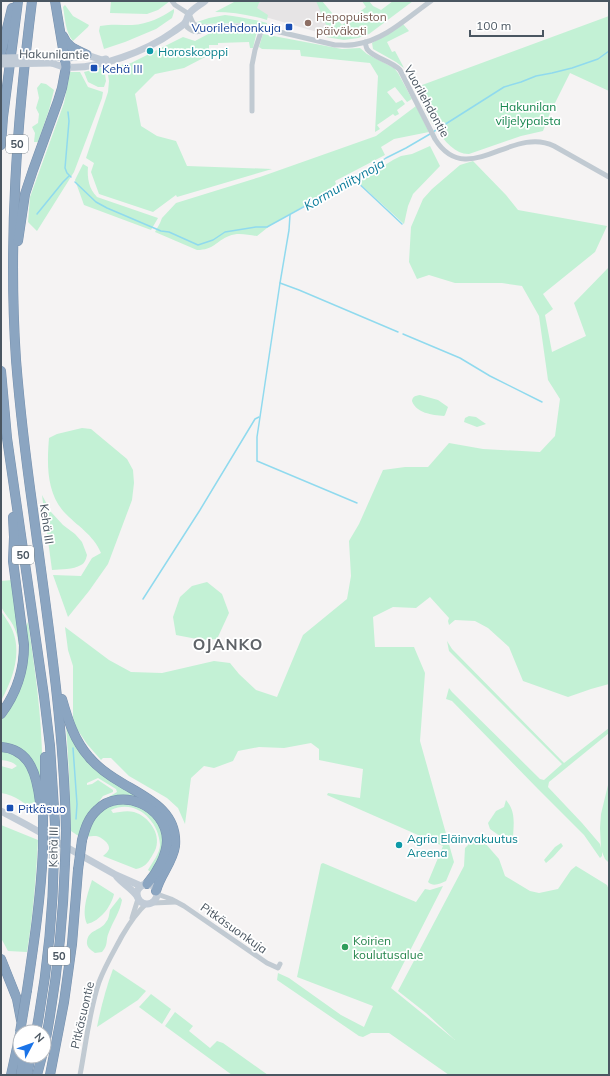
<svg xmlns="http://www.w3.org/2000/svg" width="610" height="1076" viewBox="0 0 610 1076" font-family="Mulish,sans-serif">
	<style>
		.education { fill: #e6e4e5 }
		.green { fill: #c3f1d5; fill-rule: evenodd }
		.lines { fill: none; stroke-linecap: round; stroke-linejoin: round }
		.stream { stroke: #90daee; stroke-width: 1.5 }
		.highway-casing { stroke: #7690ad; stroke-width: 10 }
		.street { stroke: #c1cad2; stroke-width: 5 }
		.secondary { stroke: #c1cbd6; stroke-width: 7 }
		.highway { stroke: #8ba5c1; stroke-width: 9 }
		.highway-bridge-casing { stroke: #7690ad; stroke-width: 10; stroke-linecap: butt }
		.secondary-bridge { stroke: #c1cbd6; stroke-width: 7 }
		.highway-bridge { stroke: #8ba5c1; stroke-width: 9 }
		.education-dot { fill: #8d6e63; stroke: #fff; stroke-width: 1.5 }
		.transit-dot { fill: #1a4fb4; stroke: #fff; stroke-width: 1.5 }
		.culture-dot { fill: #0f9aa8; stroke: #fff; stroke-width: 1.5 }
		.leisure-dot { fill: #2e9e5b; stroke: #fff; stroke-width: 1.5 }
		.labels { text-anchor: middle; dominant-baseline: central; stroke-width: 3.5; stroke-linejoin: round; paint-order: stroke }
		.shield { fill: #fff; stroke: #808990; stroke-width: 1 }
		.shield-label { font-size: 11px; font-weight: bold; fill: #4a5661 }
		.education-label { font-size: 12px; fill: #785e54; stroke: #fff; text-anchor: start }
		.transit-label { font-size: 12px; fill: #164399; stroke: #fff; text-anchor: start }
		.culture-label { font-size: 12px; fill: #0d838f; stroke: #fff; text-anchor: start }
		.street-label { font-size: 12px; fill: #4a5661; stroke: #fff }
		.park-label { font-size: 12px; fill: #17864f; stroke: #fff }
		.leisure-label { font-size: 12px; fill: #27864d; stroke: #fff; text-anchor: start }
		.water-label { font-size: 13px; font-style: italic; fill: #0c7c9b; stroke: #fff }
		.district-label { font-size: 16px; font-weight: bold; letter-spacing: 1px; fill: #5f6368; stroke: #fff }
	</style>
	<rect width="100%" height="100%" fill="#f5f3f3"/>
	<path class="education" d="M262,1H316L339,31L338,38L255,14L256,6Z"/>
	<g class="green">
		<path d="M111,1H170L158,10L147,14L110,13Z"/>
		<path d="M236,1H262L259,3L257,8L268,15L267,20C250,15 233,12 215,12Z"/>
		<path d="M316,1H322L342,25L366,7L362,1H369L373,6L381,10L393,1H413L369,34L358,38L344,40L326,37L328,29Z"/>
		<path d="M65,5L73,16L89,25L88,27L74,40L73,41C65,32 65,17 63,7Z"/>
		<path d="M174,9V12L172,18L156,29L125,42L104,49L99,31L100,26C111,24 121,25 132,25C149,24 160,18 174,9Z"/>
		<path d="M225,15C239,17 253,19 267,23V27L240,23L203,24H199L197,22L209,18Z"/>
		<path d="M609,16V91L570,73L550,113L543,131L521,136L469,154C444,155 424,107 414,88Z"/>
		<path d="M403,24L409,31L387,42L392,52L395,51L404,68L396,62L373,49L372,43Z"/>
		<path d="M257,31L253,48H250L249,42L218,43V45H209V55L184,68L155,74L135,94L141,126L157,136L176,141L187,166L272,169L177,197L176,195L153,212L99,194L91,172L94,163L86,158L108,92L109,81L107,68L131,63L183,37L195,41L212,32Z"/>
		<path d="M263,34L342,49L360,48L367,54L394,68L398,73L412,99L407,102L395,87L387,92L396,103L402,100L405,104L397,110L399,114L395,116L393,114L377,125L380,129L375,132L378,76L370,63L301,56L300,50L262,49L259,47Z"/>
		<path d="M104,67L106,81L104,87H98L88,82L84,72Z"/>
		<path d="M70,72H80L88,87L103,92L102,98L74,172L37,231L28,222L30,197L64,103Z"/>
		<path d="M41,83L46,84L54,90L49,110L38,142H34L35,133L32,127L38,123L39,114L36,108L39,98L37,88Z"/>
		<path d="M416,106L429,132L394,139L381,147L385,155L335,181L336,184L325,193V194L272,224L257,236C248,235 238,232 229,236C216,241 214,250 197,250L155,232L160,223L162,218L176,203L260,177L376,136Z"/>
		<path d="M430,146L440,166L413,194L408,206L404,224L358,182L393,160L401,156L412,154Z"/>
		<path d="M473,161L506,195L518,210L607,226L595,252L543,294L553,309L545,315L552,352L586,336L574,303L609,267V684L591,689L568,697L523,681L509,647L488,628L475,621L455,620L449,625L448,621L449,618L430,597L416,608L393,607L373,617L375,647H414L425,673L420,741L454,862L446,881C440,884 433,887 428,882L443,846L327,795L328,793L360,798L363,769L319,760V749L311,743L284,748L259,747L238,751L233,761L214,768L204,766L191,778L185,824L178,808L167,798L129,776L111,758H103L101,760L87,744L75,726L73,717V666L68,650L65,627L109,660L131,672L162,673L214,661L230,663L239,674L256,690L277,697L303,635L347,599L351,576L349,541L359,524L383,470L405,467H428L449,443L483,449L540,452L555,436L560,399L548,380L539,316L522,286L502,283H455L429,275L417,279L409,262L411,227L423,199L432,189L460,165Z"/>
		<path d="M83,164L88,167C87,178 89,189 97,197L158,218L151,230L84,205L75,180Z"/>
		<path d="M420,395L438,400L448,407L445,415L444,416C432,415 416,413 412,401C413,396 415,396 420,395Z"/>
		<path d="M469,416L476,417L486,424L477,427L464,422L465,418Z"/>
		<path d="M82,428L91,429L127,459L133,470L134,483L132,500L108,564L89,591L68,617L53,575L81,576L92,558L101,553C93,534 77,526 64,512C46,492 47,463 49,438L57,434Z"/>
		<path d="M42,495L51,512L63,525L75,534L82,542L87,555C86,559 85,563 81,565C73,570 61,569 52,570Z"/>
		<path d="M12,580L21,647L14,685L10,692C18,670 24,647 13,625C10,619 3,612 1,606C0,602 1,587 1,581Z"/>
		<path d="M207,582L222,594L229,613L217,639L202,640L176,635L173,617L180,597L192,586Z"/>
		<path d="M1,611C4,616 8,621 11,627C23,651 13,679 1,701Z"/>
		<path d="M28,622C36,676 44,731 42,786L35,768L1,745V719L13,702L25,628Z"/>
		<path d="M447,641L452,649L564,763L609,728V733L549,782L548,787L582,823L600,844L601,848L600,828L601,814L609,781V863L605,859L602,852V856L600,858L584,835L538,789L452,701L446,699L449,688L452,692L540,779L544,780L562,764L449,651Z"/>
		<path d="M66,724L79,749L161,810L167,854L155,810L111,800L80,837L71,831L69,772ZM98,778L116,789L117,792L98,803L103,796L113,792V790L98,780L92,784L87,785V783Z"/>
		<path d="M1,750L14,752L29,768L37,802V814L36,815C28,804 15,795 1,793V766L12,769L17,766C12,761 7,761 1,760Z"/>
		<path d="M506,800C517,813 513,826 513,841L504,839L490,829L488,823L496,811L504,807Z"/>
		<path d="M122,803L133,804L151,813L162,829L164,842L162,854L152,873L148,870C152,863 160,853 160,845C159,820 135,798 111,810L113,813C119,812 127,810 134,812C148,816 161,833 156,848C155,851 153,854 152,856C147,864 145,867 136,869L103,856C105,854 108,852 109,849C110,843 101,837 96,836C93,836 89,836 86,837C90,827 96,812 106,808C111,806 117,805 122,803Z"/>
		<path d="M1,825L38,840C36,878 33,915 27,952L8,951L1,938Z"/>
		<path d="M478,835L499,859L505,876L530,891L539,893L558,889L571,870L576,866L607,885L609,890V1075H449L389,1033H371L363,1037L359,1036L277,980L278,973L289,978L341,1015L364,1027L373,1006L297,977L321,864L323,863L416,902L425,889L430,890L443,886L391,988L455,1040L426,1013L398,991L464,866L465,848Z"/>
		<path d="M561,843L563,846L553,857L546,863L544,860L555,847Z"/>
		<path d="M92,880L114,894C111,907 100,921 87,924C81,911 88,893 92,880Z"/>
		<path d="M120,897L122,900C120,912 113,921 109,932C105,941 109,944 102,952L95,953C91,950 86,947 87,941C89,929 101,931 106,922C109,919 109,914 110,910C113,906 117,901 120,897Z"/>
		<path d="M113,969L146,991L138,1000L97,1027C101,1007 106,988 113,969Z"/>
		<path d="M151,994L171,1009L162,1024L139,1007Z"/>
		<path d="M175,1012L193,1026L189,1031L210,1048L217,1041L223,1043L268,1075H232L165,1026Z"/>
	</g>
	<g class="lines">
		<g class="stream">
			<path d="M68,112L69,121L65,168L67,173L71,177"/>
			<path d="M433,132L504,87L521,82L536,76L552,73L572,68L598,59L609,51"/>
			<path d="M354,179L402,224"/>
			<path d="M75,182L96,202L107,208L161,231L169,232L198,245L213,240L225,232L256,227H267L356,178L386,158L406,148L430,134"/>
			<path d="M37,214L63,182L69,176"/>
			<path d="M290,215L289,230L280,283L299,290L398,332"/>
			<path d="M280,283L257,437V461L357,503"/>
			<path d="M403,334L460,358L490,376L542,402"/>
			<path d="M143,599L200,510L255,419L259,417"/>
			<path d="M73,748L77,804L76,819"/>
		</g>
		<g class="highway-casing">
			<g id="highway">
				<path d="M32,1C17,121 8,239 16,360C20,410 26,460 33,510C47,617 64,723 66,831"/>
				<path d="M63,36C67,47 77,50 87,55"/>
				<path d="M1,53L12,8"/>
				<path d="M1,145L3,117L18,1"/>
				<path d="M18,241L25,194L33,170L58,101L62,88L66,67L55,1"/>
				<path d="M1,371L7,438L44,696L50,746L55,824"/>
				<path d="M62,699C68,720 74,740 89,757C98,768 110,776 122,783C147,798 178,811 175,846C173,862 160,875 156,891"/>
				<path d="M1,714C16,694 24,670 24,645L13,561L14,537L13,517"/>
				<path d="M1,747C31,749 37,777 40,802"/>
				<path d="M43,817L45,800V757"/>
				<path d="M82,840C85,829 88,818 97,810C121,786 166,806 167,840C167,855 157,873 147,884"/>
				<path d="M1,959L17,999L21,1020"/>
				<path d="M27,990C34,943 41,896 43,849"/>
				<path d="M36,1032C47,974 53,915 54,856"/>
				<path d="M44,1049C56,987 63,925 65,862"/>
				<path d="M11,1075L20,1034"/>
				<path d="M21,1075L23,1056"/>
				<path d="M27,1075L31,1056"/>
				<path d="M37,1075L42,1056"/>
				<path d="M50,1075L64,1002L72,944L78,870"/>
			</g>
		</g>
		<g class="street">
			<path d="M172,1L175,5L189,14L193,23L197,26L212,27L239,26L251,27L267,29L335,45C342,45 350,46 357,44C385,40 408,17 431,1"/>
			<path d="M185,21L187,27C195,34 201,32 210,28"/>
			<path d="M365,42C366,45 366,47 367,49C373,58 392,61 400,70L435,139C467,190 512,125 554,146L609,177"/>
			<path d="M252,111V65L255,50L262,29"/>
			<path d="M157,894L171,899L184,906L267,963L278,968L280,964"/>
			<path d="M153,903L176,902"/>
			<path d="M132,918L138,899"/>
			<path d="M80,1075C86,1044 89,1012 99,982C105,966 114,951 122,936C129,924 136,913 146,904"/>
		</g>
		<g class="secondary">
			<path d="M53,57L69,58L87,55L102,60L106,59"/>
			<path d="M52,63C57,65 62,67 67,67C98,70 148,50 173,32C177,29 182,26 185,23C187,20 187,17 189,14C192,9 200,5 205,1"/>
			<path d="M1,811L27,825L116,875L141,886"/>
			<path d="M117,877C123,884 131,888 137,896"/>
			<circle cx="147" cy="894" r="10"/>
		</g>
		<use href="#highway" class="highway"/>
		<g class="highway-bridge-casing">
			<g id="highway-bridge">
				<path d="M43,817V849"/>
				<path d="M54,856L55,824"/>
				<path d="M65,862L66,831"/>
				<path d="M78,870L82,840"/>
				<path d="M20,1032L27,990"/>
			</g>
		</g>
		<g class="secondary-bridge">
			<path d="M1,58L53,57"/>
			<path d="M1,64L52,63"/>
		</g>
		<use href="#highway-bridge" class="highway-bridge"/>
	</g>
	<circle class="education-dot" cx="308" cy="23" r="4"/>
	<g class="transit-dot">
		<rect x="285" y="23" width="8" height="8" rx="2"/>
		<rect x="90" y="64" width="8" height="8" rx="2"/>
		<rect x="6" y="804" width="8" height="8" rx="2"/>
	</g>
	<g class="culture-dot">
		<circle cx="150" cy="51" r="4"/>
		<circle cx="399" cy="845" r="4"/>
	</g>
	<circle class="leisure-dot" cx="345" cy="947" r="4"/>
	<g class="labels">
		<g class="shield">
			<rect x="6" y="135" width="22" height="18" rx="3"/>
			<rect x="12" y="546" width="22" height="18" rx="3"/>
			<rect x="48" y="947" width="22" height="18" rx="3"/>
		</g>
		<g class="shield-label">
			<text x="17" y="144">50</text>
			<text x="23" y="555">50</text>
			<text x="59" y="956">50</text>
		</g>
		<g class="education-label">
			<text x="316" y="16">Hepopuiston<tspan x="316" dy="14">päiväkoti</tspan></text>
		</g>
		<g class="transit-label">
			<text x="281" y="27" text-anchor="end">Vuorilehdonkuja</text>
			<text x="102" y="68">Kehä III</text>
			<text x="18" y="808">Pitkäsuo</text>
		</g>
		<g class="culture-label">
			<text x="158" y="51">Horoskooppi</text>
			<text x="407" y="838">Agria Eläinvakuutus<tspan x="407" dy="14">Areena</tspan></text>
		</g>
		<g class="street-label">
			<text transform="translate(54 54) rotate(1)">Hakunilantie</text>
			<text transform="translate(427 101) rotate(61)">Vuorilehdontie</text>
			<text transform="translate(47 524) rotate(82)">Kehä III</text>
			<text transform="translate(53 847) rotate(-89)">Kehä III</text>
			<text transform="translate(234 928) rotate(35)">Pitkäsuonkuja</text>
			<text transform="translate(82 1015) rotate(-77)">Pitkäsuontie</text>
		</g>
		<g class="park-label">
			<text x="528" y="106">Hakunilan<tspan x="528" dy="14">viljelypalsta</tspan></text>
		</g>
		<g class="leisure-label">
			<text x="353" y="940">Koirien<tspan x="353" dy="14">koulutusalue</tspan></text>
		</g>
		<g class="water-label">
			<text transform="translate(344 184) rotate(-30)">Kormuniitynoja</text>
		</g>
		<g class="district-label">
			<text x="228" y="644">OJANKO</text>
		</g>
	</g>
	<rect width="610" height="1076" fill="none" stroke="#4a5661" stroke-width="4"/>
	<g transform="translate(32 1044) rotate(49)"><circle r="19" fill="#ffffff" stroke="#b7bbc0"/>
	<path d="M0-3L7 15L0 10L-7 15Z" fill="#1a73e8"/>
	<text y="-6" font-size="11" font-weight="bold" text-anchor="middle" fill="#4a5661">N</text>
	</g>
	<path d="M470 30v6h73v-6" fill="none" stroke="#4a5661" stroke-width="2"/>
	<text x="476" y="30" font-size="12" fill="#4a5661" stroke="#ffffff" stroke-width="3" paint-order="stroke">100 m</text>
</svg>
